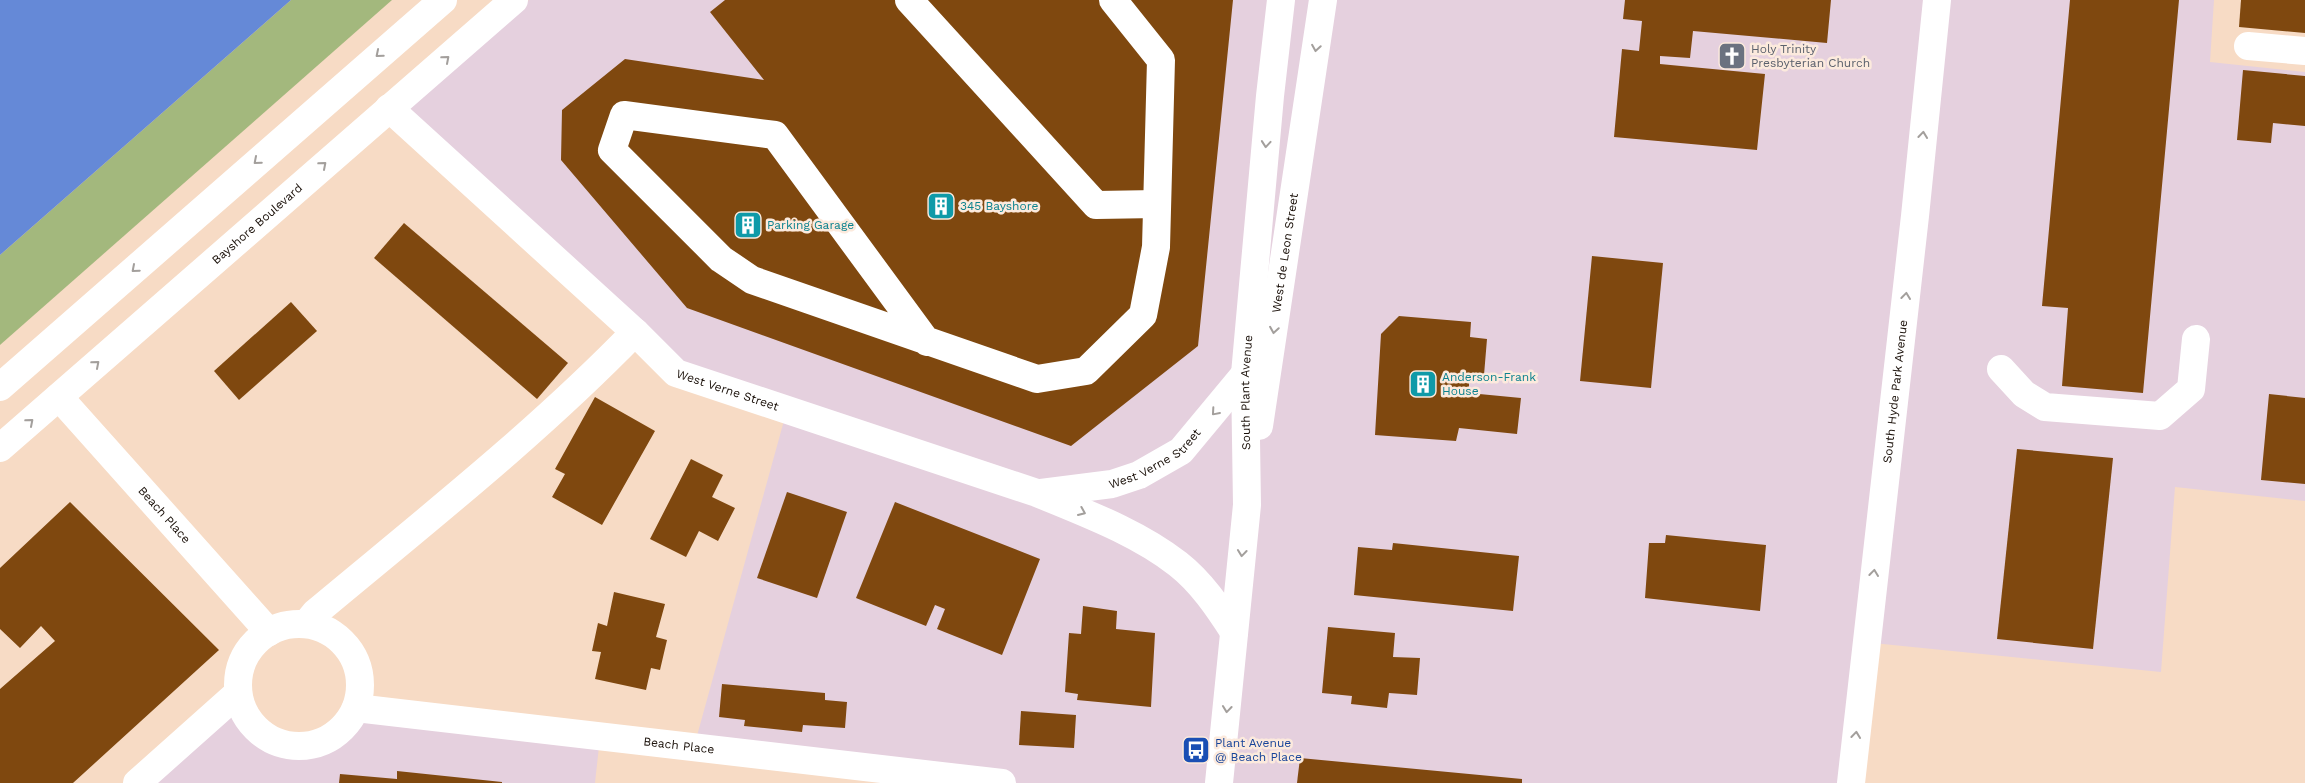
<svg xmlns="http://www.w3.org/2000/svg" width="2305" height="783" viewBox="0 0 2305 783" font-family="'Work Sans',sans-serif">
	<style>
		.commercial { fill: #e5d0de }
		.green { fill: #a3b87d }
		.water { fill: #6589d7 }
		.building { fill: #7f480f }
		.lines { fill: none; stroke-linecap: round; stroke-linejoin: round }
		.minor { stroke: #fff; stroke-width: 28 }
		.major { stroke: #fff; stroke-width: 28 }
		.oneway { stroke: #a39f9c }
		.labels { text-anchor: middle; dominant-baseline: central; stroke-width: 5; stroke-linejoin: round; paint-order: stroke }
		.worship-label { font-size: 12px; fill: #5b616d; stroke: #fceadd; text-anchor: start }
		.culture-label { font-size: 12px; fill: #0d838f; stroke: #fceadd; text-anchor: start }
		.street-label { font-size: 12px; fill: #190f08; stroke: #fceadd }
		.transit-label { font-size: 12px; fill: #164399; stroke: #fceadd; text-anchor: start }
	</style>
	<rect width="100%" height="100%" fill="#f7dbc5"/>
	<g class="commercial">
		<path d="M529,0H2214L2210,62L2305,72V501L2175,487L2161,672L1863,642L1847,783H954L695,743L788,406L673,369L390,105Z"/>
		<path d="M235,700L256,737L304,751L338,741L362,714L599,746L595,783H140Z"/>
	</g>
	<path class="green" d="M291,0H392L0,345V255Z"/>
	<path class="water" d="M0,0H291L0,255Z"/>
	<g class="building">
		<path d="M725,0H1233L1198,346L1071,446L687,308L561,160L562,110L625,59L764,80L710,12Z"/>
		<path d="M1625,0H1831L1827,43L1693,31L1690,58L1660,56V64L1765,74L1757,150L1614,137L1622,49L1639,51L1642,21L1623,19Z"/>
		<path d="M2070,0H2179L2143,393L2062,386L2068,308L2042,306Z"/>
		<path d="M2241,0H2305V33L2239,27Z"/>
		<path d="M2243,70L2305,76V126L2273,123L2271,143L2237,140Z"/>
		<path d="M404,223L568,363L537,399L374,258Z"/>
		<path d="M1592,256L1663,263L1651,388L1580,381Z"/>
		<path d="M291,302L317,331L239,400L214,371Z"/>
		<path d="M1399,316L1471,322L1470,337L1487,339L1484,375L1469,374V393L1521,398L1517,434L1459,428L1456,441L1375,435L1381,334Z"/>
		<path d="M2269,394L2305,398V484L2261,480Z"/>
		<path d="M595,397L655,431L602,525L552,497L565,474L555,469Z"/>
		<path d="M2017,449L2113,458L2093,649L1997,639Z"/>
		<path d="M691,459L723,475L712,497L735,508L718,541L699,531L686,557L650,539Z"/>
		<path d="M787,492L847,512L817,598L757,578Z"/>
		<path d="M70,502L219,650L73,783H0V689L55,641L41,626L20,648L0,629V568Z"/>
		<path d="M895,502L1040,559L1002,655L937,629L945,609L935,605L926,626L856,598Z"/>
		<path d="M1666,535L1766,545L1760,611L1645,598L1649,543H1665Z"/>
		<path d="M1393,543L1519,556L1513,611L1354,595L1358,547L1392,550Z"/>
		<path d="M614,592L665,604L656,637L667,640L660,670L651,668L646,690L595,679L601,652L592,651L598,623L607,626Z"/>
		<path d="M1083,606L1117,611L1116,629L1155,633L1151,707L1077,700L1078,694L1065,692L1069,633L1081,634Z"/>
		<path d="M1328,627L1395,633L1393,657L1420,658L1417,695L1389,693L1387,708L1351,704L1352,696L1322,693Z"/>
		<path d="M722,684L825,693V700L847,702L845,728L803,725L802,732L744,726L745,720L719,717Z"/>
		<path d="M1021,711L1076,715L1074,748L1019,745Z"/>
		<path d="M1300,758L1522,779V783H1297Z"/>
		<path d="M397,771L502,782V783H339L340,774L397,779Z"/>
	</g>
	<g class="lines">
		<g class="minor">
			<path d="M909,0L1096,205L1157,204"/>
			<path d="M2248,46L2305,51"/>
			<path id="s1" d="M389,108L635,332L676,373L1037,493C1085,513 1137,532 1178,564C1201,582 1218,607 1234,632"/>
			<path d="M927,342L775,135L624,115L612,150L721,259L752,280L1037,379L1086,371L1143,315L1156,247L1161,60L1113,0"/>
			<path d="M2001,369L2024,394L2045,407L2160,416L2191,389L2196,339"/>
			<path id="s2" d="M59,397L269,632"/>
			<path id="s3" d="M1259,426L1323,0"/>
			<path id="s4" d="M1041,493L1112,484L1139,475L1181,451L1245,374"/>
			<path d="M306,624L315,613C424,522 536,434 635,332"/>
			<circle cx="299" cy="685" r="61"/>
			<path id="s5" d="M356,708L1002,783"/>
			<path d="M137,783L238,693"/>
			<path id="s6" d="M1219,783L1247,505L1245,374L1270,96L1281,0"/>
			<path id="s7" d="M1851,783L1915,216L1937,0"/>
		</g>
		<g class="major">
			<path d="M0,387L443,0"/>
			<path id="s8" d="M0,448L514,0"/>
		</g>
	</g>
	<defs><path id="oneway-chevron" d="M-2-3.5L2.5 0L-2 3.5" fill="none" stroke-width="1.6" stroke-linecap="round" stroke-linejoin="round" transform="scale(1.25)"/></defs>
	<g class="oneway">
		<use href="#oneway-chevron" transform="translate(1316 48) rotate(99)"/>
		<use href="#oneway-chevron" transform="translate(379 54) rotate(140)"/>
		<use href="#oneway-chevron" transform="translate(446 59) rotate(-41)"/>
		<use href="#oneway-chevron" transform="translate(1923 135) rotate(-84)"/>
		<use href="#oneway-chevron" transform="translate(1266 144) rotate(95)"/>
		<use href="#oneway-chevron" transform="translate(257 161) rotate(139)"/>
		<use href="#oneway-chevron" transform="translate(323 165) rotate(-41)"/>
		<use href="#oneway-chevron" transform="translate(135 269) rotate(139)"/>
		<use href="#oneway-chevron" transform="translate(1906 296) rotate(-83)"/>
		<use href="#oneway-chevron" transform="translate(1274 330) rotate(99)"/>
		<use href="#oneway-chevron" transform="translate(96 364) rotate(-41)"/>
		<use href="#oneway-chevron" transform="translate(1215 412) rotate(131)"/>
		<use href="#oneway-chevron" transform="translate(30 422) rotate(-41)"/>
		<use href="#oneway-chevron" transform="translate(1082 512) rotate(23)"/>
		<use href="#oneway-chevron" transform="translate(1242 553) rotate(96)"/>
		<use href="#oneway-chevron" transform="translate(1874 573) rotate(-83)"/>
		<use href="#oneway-chevron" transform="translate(1227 709) rotate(96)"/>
		<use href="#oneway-chevron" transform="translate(1856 735) rotate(-84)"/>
	</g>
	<defs>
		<g id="church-square" transform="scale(1.4375)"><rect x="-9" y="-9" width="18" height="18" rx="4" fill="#6b7280" stroke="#fceadd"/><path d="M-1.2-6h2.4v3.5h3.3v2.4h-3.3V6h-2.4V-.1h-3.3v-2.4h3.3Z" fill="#fff"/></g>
		<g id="building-square" transform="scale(1.4375)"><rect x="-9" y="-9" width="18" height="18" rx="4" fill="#0f9aa8" stroke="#fceadd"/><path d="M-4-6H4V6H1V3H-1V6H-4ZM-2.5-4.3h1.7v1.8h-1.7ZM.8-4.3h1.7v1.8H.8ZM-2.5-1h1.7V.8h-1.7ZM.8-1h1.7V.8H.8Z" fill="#fff"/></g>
		<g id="bus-square" transform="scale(1.4375)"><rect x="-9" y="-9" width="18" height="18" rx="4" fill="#1a4fb4" stroke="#fceadd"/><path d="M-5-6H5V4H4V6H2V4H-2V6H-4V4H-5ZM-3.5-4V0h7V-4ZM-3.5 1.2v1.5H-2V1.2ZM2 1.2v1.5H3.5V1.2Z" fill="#fff"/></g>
	</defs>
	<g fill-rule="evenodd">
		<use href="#church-square" x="1732" y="56"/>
		<use href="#building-square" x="941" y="206"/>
		<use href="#building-square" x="748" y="225"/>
		<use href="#building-square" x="1423" y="384"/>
		<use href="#bus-square" x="1196" y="750"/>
	</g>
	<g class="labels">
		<g class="worship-label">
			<text x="1751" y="49">Holy Trinity<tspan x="1751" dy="14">Presbyterian Church</tspan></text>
		</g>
		<g class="culture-label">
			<text x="960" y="206">345 Bayshore</text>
			<text x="767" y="225">Parking Garage</text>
			<text x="1442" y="377">Anderson-Frank<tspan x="1442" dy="14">House</tspan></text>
		</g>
		<g class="street-label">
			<text stroke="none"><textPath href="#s8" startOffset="341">Bayshore Boulevard</textPath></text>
			<text stroke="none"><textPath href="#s3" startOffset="175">West de Leon Street</textPath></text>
			<text stroke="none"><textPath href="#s1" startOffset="445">West Verne Street</textPath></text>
			<text stroke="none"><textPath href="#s6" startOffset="392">South Plant Avenue</textPath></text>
			<text stroke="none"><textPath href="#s7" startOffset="394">South Hyde Park Avenue</textPath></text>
			<text stroke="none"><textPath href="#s4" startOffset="122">West Verne Street</textPath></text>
			<text stroke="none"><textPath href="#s2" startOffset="158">Beach Place</textPath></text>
			<text stroke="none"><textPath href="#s5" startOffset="325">Beach Place</textPath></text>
		</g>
		<g class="transit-label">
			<text x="1215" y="743">Plant Avenue<tspan x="1215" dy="14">@ Beach Place</tspan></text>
		</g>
	</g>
</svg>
